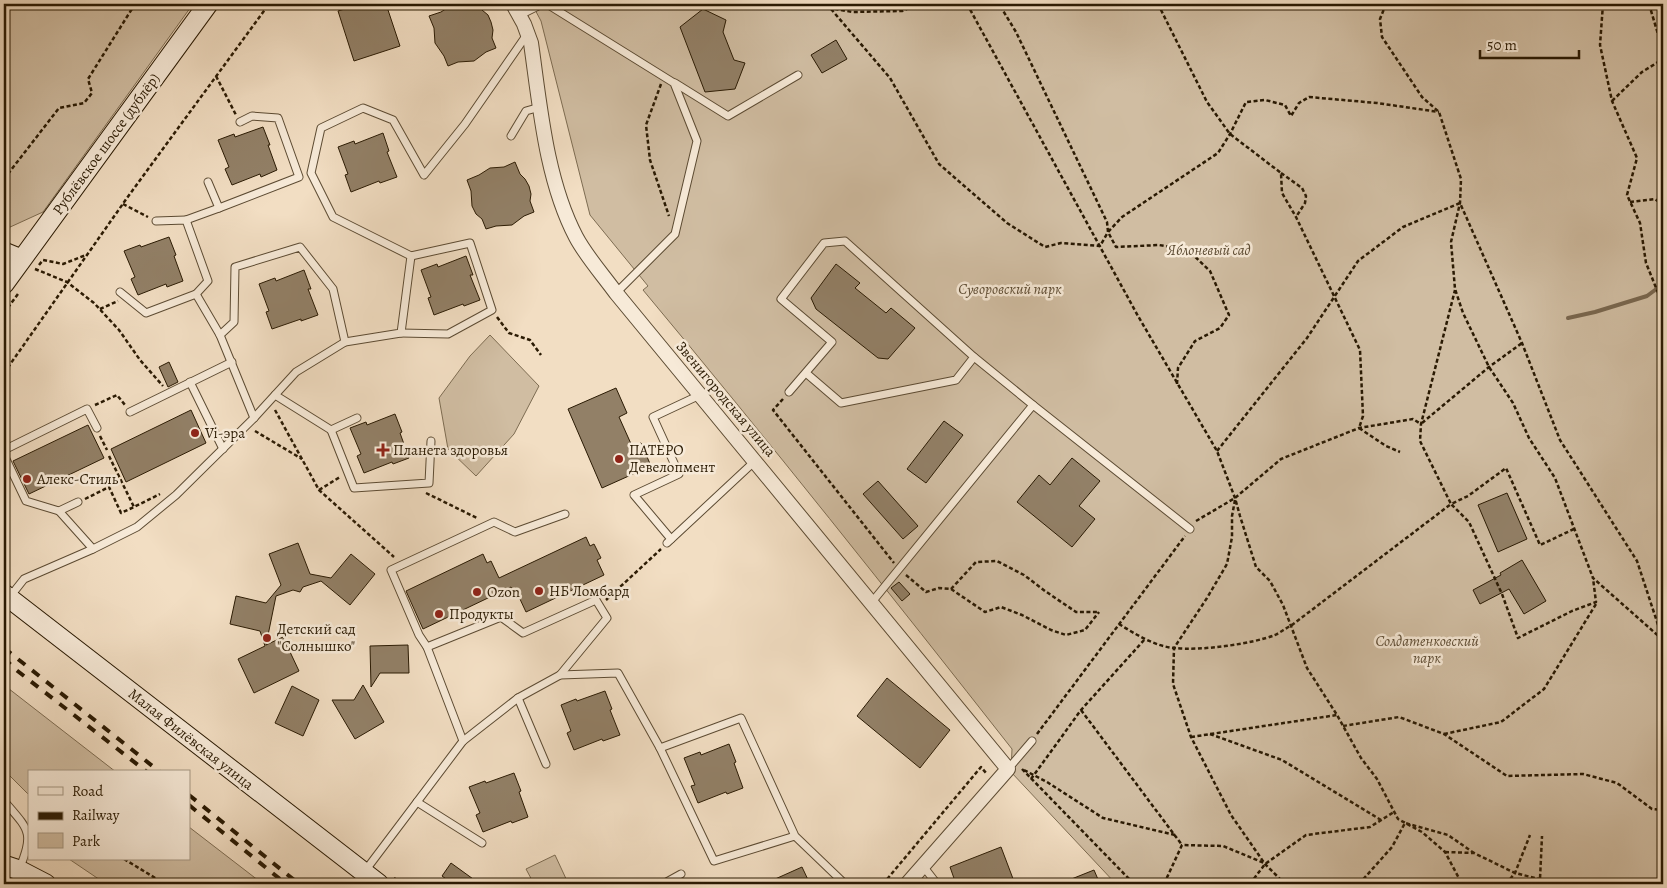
<svg xmlns="http://www.w3.org/2000/svg" width="1667" height="888" viewBox="0 0 1667 888" font-family="Alegreya,serif">
	<style>
		.green { fill: #d0bda2; stroke: #7d6c52 }
		.lines { fill: none; stroke-linecap: round; stroke-linejoin: round }
		.stream { stroke: #79674f; stroke-width: 4 }
		.building { fill: #928067; stroke: #2a1a03 }
		.lane-casing { stroke: #5c4b33; stroke-width: 9 }
		.street-casing { stroke: #5c4b33; stroke-width: 16 }
		.secondary-casing { stroke: #2a1a03; stroke-width: 21 }
		.path { stroke: #2a1a03; stroke-width: 2.5; stroke-dasharray: 4 2.5; stroke-linecap: butt }
		.lane { stroke: #f7ead8; stroke-width: 7 }
		.street { stroke: #f7ead8; stroke-width: 14 }
		.secondary { stroke: #f7ead8; stroke-width: 19 }
		.rail { stroke: #2a1a03; stroke-width: 4; stroke-dasharray: 9 9; stroke-linecap: butt }
		.poi-dot { fill: #8f2418; stroke: #f7ead8; stroke-width: 2 }
		.labels { text-anchor: middle; dominant-baseline: central; stroke-width: 5; stroke-linejoin: round; paint-order: stroke }
		.street-label { font-size: 15px; fill: #2a1a03; stroke: #f7ead8 }
		.park-label { font-size: 15px; font-style: italic; fill: #5c4b33; stroke: #f7ead8 }
		.poi-label { font-size: 15px; fill: #2a1a03; stroke: #f7ead8; text-anchor: start }
	</style>
	<rect width="100%" height="100%" fill="#f2dec3"/>
	<filter id="stains"><feTurbulence type="fractalNoise" baseFrequency=".004" numOctaves="4"/><feColorMatrix values="0 0 0 0 .2 0 0 0 0 .09 0 0 0 0 .02 0 0 0 .5 -.17"/></filter>
	<radialGradient id="worn" r=".72"><stop offset=".6" stop-color="#630" stop-opacity="0"/><stop offset="1" stop-color="#630" stop-opacity=".3"/></radialGradient>
	<g class="green">
		<path d="M4,4H193L43,212L8,228L4,227Z"/>
		<path d="M532,4H1663V884H1116L1011,772L1012,749C891,595 769,441 643,290L648,286L590,215L541,21Z"/>
		<path d="M490,335L539,386L514,434L476,476L448,449L439,398L470,356Z"/>
		<path d="M4,685L116,772H29V795L4,770Z"/>
		<path d="M189,827L263,884H106L69,859H189Z"/>
		<path d="M555,855L568,883L565,884H534L526,869Z"/>
	</g>
	<g class="lines">
		<path class="stream" d="M1568,318L1595,312L1647,296L1663,284"/>
	</g>
	<g class="building">
		<path d="M361,4H386L400,46L354,61L338,11Z"/>
		<path d="M456,4H480L482,10L488,15L491,22L493,30L492,38L496,48L486,52L474,61L458,62L448,66L444,56L435,43L434,28L429,16L441,12L447,8Z"/>
		<path d="M703,9L726,20L723,32L734,60L745,63L735,89L705,92L680,27Z"/>
		<path d="M836,40L847,59L822,73L811,55Z"/>
		<path d="M263,127L270,145H268L277,170L261,177L260,174L232,185L225,169L229,167L218,140L234,134L235,137Z"/>
		<path d="M383,133L389,151L387,152L397,177L380,183L379,181L351,192L345,175L348,174L338,147L354,141L355,144Z"/>
		<path d="M515,162L520,174L525,179L529,186L531,194L530,201L534,212L524,216L512,225L496,226L486,229L482,219L476,214L472,206L471,191L467,180L479,175L490,168L504,167Z"/>
		<path d="M169,237L176,255L174,256L183,281L167,287L166,284L138,295L131,279L135,277L124,251L140,245L141,247Z"/>
		<path d="M466,256L473,275H470L480,300L464,306L463,304L434,315L428,298L431,297L421,270L437,264L438,267Z"/>
		<path d="M836,264L860,283L855,288L886,313L891,308L915,328L888,359L878,358L816,309L811,298Z"/>
		<path d="M304,270L311,289H308L318,315L301,321V319L272,329L266,312L269,311L259,284L275,278L276,281Z"/>
		<path d="M169,362L178,382L168,387L159,367Z"/>
		<path d="M616,388L627,413L619,417L632,446L641,443L651,466L602,488L568,409Z"/>
		<path d="M191,410L206,443L126,482L111,449Z"/>
		<path d="M395,414L402,432L400,433L409,458L393,464L392,462L364,473L357,456L361,454L350,428L366,422L367,425Z"/>
		<path d="M944,421L963,435L926,483L907,469Z"/>
		<path d="M88,425L104,458L29,494L13,461Z"/>
		<path d="M1072,458L1100,481L1079,506L1095,519L1072,547L1017,502L1039,475L1050,485Z"/>
		<path d="M878,481L918,526L903,539L863,494Z"/>
		<path d="M1507,493L1527,539L1498,552L1478,505Z"/>
		<path d="M586,537L590,546L594,544L601,558L597,560L604,575L526,612L519,597L516,598L511,587L423,629L406,591L483,554L487,563L491,561L499,578Z"/>
		<path d="M298,543L310,574L331,578L351,554L375,574L350,605L321,581L303,587L300,592L293,590L276,596L266,645L283,637L299,671L254,693L238,659L265,646L260,631L230,624L236,596L266,603L281,585L269,554Z"/>
		<path d="M1522,560L1546,601L1524,614L1509,589L1480,604L1473,590L1501,575L1500,573Z"/>
		<path d="M899,582L910,594L902,601L891,588Z"/>
		<path d="M408,645L409,673H380L371,687L370,646Z"/>
		<path d="M887,678L950,730L920,768L857,716Z"/>
		<path d="M363,685L384,722L355,739L332,700H354Z"/>
		<path d="M292,686L319,700L303,736L275,723Z"/>
		<path d="M605,691L612,709L610,710L620,735L603,741L602,739L574,750L567,733L571,731L561,705L576,699L577,701Z"/>
		<path d="M729,744L736,762L734,763L743,788L727,794L726,792L698,803L691,786L695,785L684,758L700,752L701,755Z"/>
		<path d="M514,773L521,791L519,792L528,817L512,823L511,821L483,832L476,815L480,813L469,787L485,781L486,783Z"/>
		<path d="M1001,847L1015,884H956L950,867Z"/>
		<path d="M451,863L480,884H453L442,876Z"/>
		<path d="M802,867L810,884H764Z"/>
		<path d="M1094,870L1100,884H1059Z"/>
	</g>
	<g class="lines">
		<g class="lane-casing">
			<g id="lane">
				<path d="M547,4L674,83L697,141L675,234L616,293"/>
				<path d="M520,15L542,4"/>
				<path d="M675,83L728,116L798,75"/>
				<path d="M511,136L526,111L540,107"/>
				<path d="M219,208L299,177L278,118L252,116L240,122"/>
				<path d="M186,220L219,208L208,182"/>
				<path d="M156,221L186,220L208,281L196,294"/>
				<path d="M120,292L146,313L196,294L220,335L254,418"/>
				<path d="M401,333L448,334L492,310L470,243L411,256"/>
				<path d="M220,335L234,322L235,267L300,247L333,289L345,342"/>
				<path d="M974,357L1033,405"/>
				<path d="M190,382L223,449"/>
				<path d="M789,392L832,342L781,299L824,243L845,241L974,357L956,380L841,403L806,373"/>
				<path d="M275,395L331,430L354,488L429,483L431,441"/>
				<path d="M130,412L232,362"/>
				<path d="M331,430L357,418"/>
				<path d="M4,450L87,409L97,428"/>
				<path d="M4,455L26,501L59,511L93,549"/>
				<path d="M59,511L78,502"/>
				<path d="M671,539L634,495L679,474L653,417L700,395"/>
				<path d="M667,543L755,461"/>
				<path d="M9,598L24,579L93,549L137,527L176,495L254,418L296,372L345,342L401,333L411,256L333,217L311,173L321,128L363,108L393,120L424,175L465,124L528,33"/>
				<path d="M872,602L1033,405L1190,529"/>
				<path d="M427,647L501,617L523,633L596,600L607,618L560,675"/>
				<path d="M518,698L546,764"/>
				<path d="M463,741L427,647L419,635L391,570L494,522L515,532L565,514"/>
				<path d="M1008,769L1032,741"/>
				<path d="M4,801C30,831 34,832 19,870"/>
				<path d="M417,802L482,843"/>
				<path d="M795,836L714,861L660,748L741,718L795,836L845,884"/>
				<path d="M923,866L937,884"/>
				<path d="M365,871L463,741L518,698L560,675L618,673L660,748"/>
				<path d="M663,884L681,874"/>
			</g>
		</g>
		<g class="street-casing">
			<path id="street" d="M513,4L524,24L531,43C540,106 546,180 576,237C586,256 603,275 616,293L1008,769L907,884"/>
		</g>
		<g class="secondary-casing">
			<g id="secondary">
				<path d="M4,252L21,259"/>
				<path d="M4,284L208,4"/>
				<path d="M4,594L379,884"/>
				<path d="M4,865L19,870L46,884"/>
			</g>
		</g>
		<g class="path">
			<path d="M809,4L852,12L902,11L918,4"/>
			<path d="M967,4L1138,316L1217,451L1235,498L1240,516L1256,567L1270,581L1283,605L1307,668L1337,715L1361,758L1377,779L1398,819L1422,832L1445,852L1462,884"/>
			<path d="M1158,4L1207,102L1230,134L1281,173L1282,193L1296,217L1360,350L1363,416L1359,428L1386,446L1400,452"/>
			<path d="M1386,4L1380,19L1382,37L1422,97L1439,112L1461,179L1460,203L1451,242L1455,289L1463,313L1489,367L1513,403L1529,438L1555,478L1593,578L1663,640"/>
			<path d="M1603,4L1600,45L1612,101L1637,158L1627,195L1640,223L1646,263L1663,305"/>
			<path d="M1649,4L1663,51"/>
			<path d="M831,9L890,78L939,164L1007,223L1045,247L1061,243L1100,246L1108,232L1107,222L1016,32L999,4"/>
			<path d="M216,76L236,115"/>
			<path d="M661,84L646,125L650,160L669,216"/>
			<path d="M1612,101L1642,72L1663,59"/>
			<path d="M1281,173L1302,188L1306,196L1305,203L1296,217"/>
			<path d="M4,179L59,108L84,103L92,93L88,79L135,4"/>
			<path d="M1630,202L1655,199L1663,205"/>
			<path d="M123,204L148,217"/>
			<path d="M39,265L43,260L63,264L86,255"/>
			<path d="M35,269L67,282L94,303L119,330L140,360L163,386"/>
			<path d="M100,309L118,301"/>
			<path d="M4,313L18,294"/>
			<path d="M497,317L509,333L530,340L541,355"/>
			<path d="M4,373L127,198L269,4"/>
			<path d="M1177,384L1178,368L1195,341L1220,328L1229,315L1210,271L1188,250L1159,245L1116,247L1108,232L1122,217L1218,153L1230,134L1246,102L1265,100L1285,105L1291,116L1299,103L1309,97L1377,103L1439,112"/>
			<path d="M783,399L773,410L894,563"/>
			<path d="M95,405L117,395L125,405"/>
			<path d="M275,410L319,490L394,557"/>
			<path d="M1422,423L1489,367L1522,343"/>
			<path d="M255,431L302,459"/>
			<path d="M100,436L107,450"/>
			<path d="M1217,451L1307,338L1358,261L1403,227L1460,203L1522,343L1560,440L1637,561L1663,640"/>
			<path d="M109,456L134,507L160,494"/>
			<path d="M319,490L340,477"/>
			<path d="M426,493L477,518"/>
			<path d="M85,499L109,487L121,513L134,507"/>
			<path d="M1235,500L1232,516V537L1227,564L1207,598L1174,648L1173,684L1191,737L1231,815L1265,864L1285,884"/>
			<path d="M1196,521L1235,498L1281,459L1359,428L1413,419L1421,424"/>
			<path d="M1574,529L1540,545L1506,468L1468,496L1451,504L1469,522L1502,594L1518,638L1572,611L1596,602L1593,578"/>
			<path d="M906,575L926,592L939,588L951,589L985,612L1001,607L1022,615L1051,630L1066,635L1085,630L1099,612"/>
			<path d="M951,589L976,562L997,561L1024,575L1045,591L1076,612H1099"/>
			<path d="M606,600L661,549"/>
			<path d="M1119,624C1135,634 1156,647 1175,648C1200,651 1252,644 1275,635C1281,632 1286,628 1292,625L1451,504L1420,441L1421,424L1455,290"/>
			<path d="M1081,710L1182,845"/>
			<path d="M1343,726L1399,717L1444,734L1507,776L1583,774L1617,783L1652,809L1663,810"/>
			<path d="M1037,734L1185,536"/>
			<path d="M1210,734L1282,760L1381,820"/>
			<path d="M1444,734L1501,722L1544,689L1596,604"/>
			<path d="M1191,737L1337,715"/>
			<path d="M1022,769L1134,884"/>
			<path d="M1024,770L1047,782L1103,818L1175,835"/>
			<path d="M1031,779L1081,710L1145,639"/>
			<path d="M1445,852L1474,853L1515,873L1559,884"/>
			<path d="M124,859L165,884"/>
			<path d="M394,878L402,884"/>
			<path d="M883,884L981,767L986,773"/>
			<path d="M1164,884L1182,845L1223,846L1264,863"/>
			<path d="M1250,884L1265,864L1306,835L1370,827L1394,812"/>
			<path d="M1359,884L1392,847L1405,823L1448,835L1474,853"/>
			<path d="M1506,884L1515,873L1530,835"/>
			<path d="M1542,884L1540,879L1542,836"/>
		</g>
		<use href="#lane" class="lane"/>
		<use href="#street" class="street"/>
		<use href="#secondary" class="secondary"/>
		<g class="rail">
			<path d="M4,648L160,772"/>
			<path d="M4,658L15,669L147,772"/>
			<path d="M189,795L299,884"/>
			<path d="M189,805L286,884"/>
		</g>
	</g>
	<g class="poi-dot">
		<circle cx="195" cy="433" r="5"/>
		<path d="M380.5 442.5h5v5h5v5h-5v5h-5v-5h-5v-5h5z"/>
		<circle cx="619" cy="459" r="5"/>
		<circle cx="27" cy="479" r="5"/>
		<circle cx="539" cy="591" r="5"/>
		<circle cx="477" cy="592" r="5"/>
		<circle cx="439" cy="614" r="5"/>
		<circle cx="267" cy="638" r="5"/>
	</g>
	<g class="labels">
		<g class="street-label">
			<text transform="translate(106 144) rotate(-54)">Рублёвское шоссе (дублёр)</text>
			<text transform="translate(726 399) rotate(50)">Звенигородская улица</text>
			<text transform="translate(191 739) rotate(38)">Малая Филёвская улица</text>
		</g>
		<g class="park-label">
			<text x="1209" y="250">Яблоневый сад</text>
			<text x="1010" y="289">Суворовский парк</text>
			<text x="1427" y="641">Солдатенковский<tspan x="1427" dy="17">парк</tspan></text>
		</g>
		<g class="poi-label">
			<text x="205" y="433">Vi-эра</text>
			<text x="393" y="450">Планета здоровья</text>
			<text x="629" y="450">ПАТЕРО<tspan x="629" dy="17">Девелопмент</tspan></text>
			<text x="37" y="479">Алекс-Стиль</text>
			<text x="549" y="591">НБ Ломбард</text>
			<text x="487" y="592">Ozon</text>
			<text x="449" y="614">Продукты</text>
			<text x="277" y="629">Детский сад<tspan x="277" dy="17">"Солнышко"</tspan></text>
		</g>
	</g>
	<rect width="1667" height="888" fill="none" stroke="#f2dec3" stroke-width="20"/>
	<rect x="5" y="5" width="1657" height="878" fill="none" stroke="#2a1a03" stroke-width="2.5"/>
	<rect x="10" y="10" width="1647" height="868" fill="none" stroke="#2a1a03"/>
	<rect x="28" y="770" width="162" height="90" fill="#f7ead8" stroke="#a59783"/>
	<rect x="38" y="787" width="25" height="8" fill="#f7ead8" stroke="#a59783"/>
	<text x="72" y="796" font-size="15" fill="#2a1a03">Road</text>
	<rect x="38" y="812" width="25" height="8" fill="#2a1a03" stroke="#a59783"/>
	<text x="72" y="820" font-size="15" fill="#2a1a03">Railway</text>
	<rect x="38" y="833" width="25" height="15" fill="#d0bda2" stroke="#a59783"/>
	<text x="72" y="846" font-size="15" fill="#2a1a03">Park</text>
	<path d="M1480 50v8h99v-8" fill="none" stroke="#2a1a03" stroke-width="2.5"/>
	<text x="1487" y="50" font-size="15" fill="#2a1a03" stroke="#f7ead8" stroke-width="4" paint-order="stroke">50 m</text>
	<rect width="100%" height="100%" filter="url(#stains)"/>
	<rect width="100%" height="100%" fill="url(#worn)"/>
</svg>
